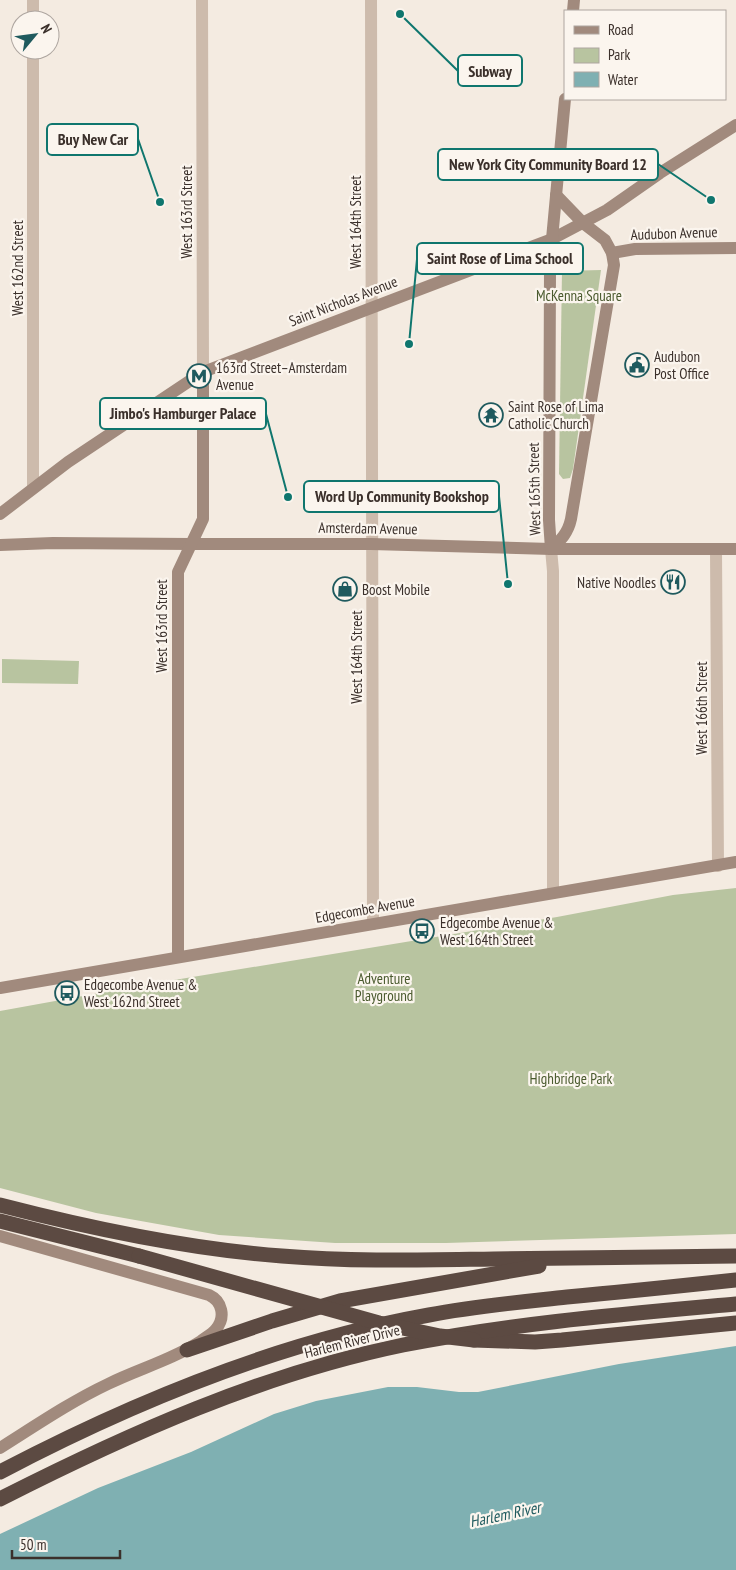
<svg xmlns="http://www.w3.org/2000/svg" width="736" height="1570" viewBox="0 0 736 1570" font-family="'PT Sans Narrow',sans-serif">
	<style>
		.green { fill: #b8c4a0 }
		.water { fill: #7fb0b2 }
		.lines { fill: none; stroke-linecap: round; stroke-linejoin: round }
		.street { stroke: #cdbbac; stroke-width: 12 }
		.secondary { stroke: #a18a7d; stroke-width: 12 }
		.highway { stroke: #5c4a42; stroke-width: 15 }
		.highway-bridge { stroke: #5c4a42; stroke-width: 15 }
		.labels { text-anchor: middle; dominant-baseline: central; stroke-width: 4.5; stroke-linejoin: round; paint-order: stroke }
		.street-label { font-size: 15px; fill: #3b302b; stroke: #fbf5ee }
		.park-label { font-size: 15px; fill: #4a5a2e; stroke: #fbf5ee }
		.poi-label { font-size: 15px; fill: #3b302b; stroke: #fbf5ee; text-anchor: start }
		.water-label { font-size: 16px; font-style: italic; fill: #1f5a5e; stroke: #fbf5ee }
		.leader { fill: none; stroke: #0f766e; stroke-width: 2 }
		.callout-dot { fill: #0f766e; stroke: #fbf5ee; stroke-width: 2 }
		.callout { fill: #fbf5ee; stroke: #0f766e; stroke-width: 2 }
		.callout-label { font-size: 16px; text-anchor: middle; font-weight: bold; fill: #3b302b }
	</style>
	<rect width="100%" height="100%" fill="#f4ebe1"/>
	<g class="green">
		<path d="M601,270L573,469L570,478L563,479L559,474L562,271Z"/>
		<path d="M2,659L79,661L78,684L2,683Z"/>
		<path d="M736,888V1234L446,1243H335L219,1235L96,1213L0,1188V1011L138,986L557,917L673,895Z"/>
	</g>
	<path class="water" d="M736,1346V1570H0V1534L98,1488L191,1452L274,1414L316,1401L388,1387H417L459,1392H478L619,1364Z"/>
	<g class="lines">
		<g class="street">
			<path d="M33,0V20"/>
			<path d="M202,0L203,372"/>
			<path d="M371,0L373,924"/>
			<path d="M33,50V487"/>
			<path d="M551,549L553,571V893"/>
			<path d="M716,549L718,866"/>
		</g>
		<g class="secondary">
			<path d="M573,11L574,0"/>
			<path d="M612,253L635,249L736,248"/>
			<path d="M0,514L68,462L203,372L552,239L607,210L660,173L736,125"/>
			<path d="M0,545L53,543L191,544H371L551,549H736"/>
			<path d="M551,549L549,520L550,270L552,239L565,99"/>
			<path d="M551,549C561,540 568,533 571,519L614,265L612,253L605,240L583,223L556,195"/>
			<path d="M178,957V572L203,519V372"/>
			<path d="M0,988L736,862"/>
			<path d="M0,1236L209,1295C222,1301 226,1317 216,1329C212,1334 206,1337 201,1341C172,1360 138,1369 108,1384C70,1402 35,1426 0,1448"/>
		</g>
		<g class="highway">
			<path d="M0,1205C93,1229 187,1249 282,1256C353,1262 423,1260 494,1259C575,1258 655,1257 736,1256"/>
			<path d="M0,1221L139,1256"/>
			<path d="M474,1340L535,1342L562,1340L736,1323"/>
			<path d="M187,1350L272,1321L340,1301L539,1266"/>
			<path d="M0,1472C135,1401 279,1342 429,1315C475,1306 521,1302 567,1297C623,1292 680,1286 736,1280"/>
			<path d="M0,1499C128,1434 262,1374 403,1345C513,1323 625,1314 736,1304"/>
		</g>
		<path class="highway-bridge" d="M139,1256L379,1323L440,1336L474,1340"/>
	</g>
	<defs>
		<g id="civic-ring" transform="scale(1.25)"><circle r="9.5" fill="#fbf5ee" stroke="#1f5a5e" stroke-width="1.5"/><path d="M-.6-6.5H3V-4.5H.6V-3L4-1V1h2V6H-6V1h2V-1L-.6-3ZM-1.2 2.5V6h2.4V2.5Z" fill="#1f5a5e"/></g>
		<g id="metro-ring" transform="scale(1.25)"><circle r="9.5" fill="#fbf5ee" stroke="#1f5a5e" stroke-width="1.5"/><path d="M-5.5 5V-5H-3L0 0L3-5H5.5V5H3V-.5L0 4L-3-.5V5Z" fill="#1f5a5e"/></g>
		<g id="temple-ring" transform="scale(1.25)"><circle r="9.5" fill="#fbf5ee" stroke="#1f5a5e" stroke-width="1.5"/><path d="M0-6L5-2H3V0L6.5 2.5H4V6H1.5V3h-3V6H-4V2.5H-6.5L-3 0V-2H-5Z" fill="#1f5a5e"/></g>
		<g id="restaurant-ring" transform="scale(1.25)"><circle r="9.5" fill="#fbf5ee" stroke="#1f5a5e" stroke-width="1.5"/><path d="M-5-6h1v4h1v-4h1v4h1v-4h1v5L-1.5 .5V6h-2V.5L-5-1ZM5-6V6H3V1.5H1.5Q1.5-4 5-6Z" fill="#1f5a5e"/></g>
		<g id="shop-ring" transform="scale(1.25)"><circle r="9.5" fill="#fbf5ee" stroke="#1f5a5e" stroke-width="1.5"/><path d="M-5-2.5h2.3a2.7 3.5 0 0 1 5.4 0H5L5.5 6h-11ZM-1.5-2.5h3a1.5 2.3 0 0 0-3 0Z" fill="#1f5a5e"/></g>
		<g id="bus-ring" transform="scale(1.25)"><circle r="9.5" fill="#fbf5ee" stroke="#1f5a5e" stroke-width="1.5"/><path d="M-5-6H5V4H4V6H2V4H-2V6H-4V4H-5ZM-3.5-4V0h7V-4ZM-3.5 1.2v1.5H-2V1.2ZM2 1.2v1.5H3.5V1.2Z" fill="#1f5a5e"/></g>
	</defs>
	<g fill-rule="evenodd">
		<use href="#civic-ring" x="637" y="365"/>
		<use href="#metro-ring" x="199" y="376"/>
		<use href="#temple-ring" x="491" y="415"/>
		<use href="#restaurant-ring" x="673" y="582"/>
		<use href="#shop-ring" x="345" y="589"/>
		<use href="#bus-ring" x="422" y="931"/>
		<use href="#bus-ring" x="67" y="993"/>
	</g>
	<g class="labels">
		<g class="street-label">
			<text transform="translate(186 212) rotate(-90)">West 163rd Street</text>
			<text transform="translate(355 222) rotate(-90)">West 164th Street</text>
			<text transform="translate(674 233) rotate(-2)">Audubon Avenue</text>
			<text transform="translate(17 268) rotate(-90)">West 162nd Street</text>
			<text transform="translate(343 301) rotate(-21)">Saint Nicholas Avenue</text>
			<text transform="translate(534 489) rotate(-91)">West 165th Street</text>
			<text transform="translate(368 528) rotate(1)">Amsterdam Avenue</text>
			<text transform="translate(161 626) rotate(-90)">West 163rd Street</text>
			<text transform="translate(356 657) rotate(-90)">West 164th Street</text>
			<text transform="translate(701 708) rotate(-90)">West 166th Street</text>
			<text transform="translate(365 909) rotate(-10)">Edgecombe Avenue</text>
			<text transform="translate(352 1341) rotate(-14)">Harlem River Drive</text>
		</g>
		<g class="park-label">
			<text x="579" y="295">McKenna Square</text>
			<text x="384" y="978">Adventure<tspan x="384" dy="17">Playground</tspan></text>
			<text x="571" y="1078">Highbridge Park</text>
		</g>
		<g class="poi-label">
			<text x="654" y="356">Audubon<tspan x="654" dy="17">Post Office</tspan></text>
			<text x="216" y="367">163rd Street–Amsterdam<tspan x="216" dy="17">Avenue</tspan></text>
			<text x="508" y="406">Saint Rose of Lima<tspan x="508" dy="17">Catholic Church</tspan></text>
			<text x="656" y="582" text-anchor="end">Native Noodles</text>
			<text x="362" y="589">Boost Mobile</text>
			<text x="440" y="922">Edgecombe Avenue &amp;<tspan x="440" dy="17">West 164th Street</tspan></text>
			<text x="84" y="984">Edgecombe Avenue &amp;<tspan x="84" dy="17">West 162nd Street</tspan></text>
		</g>
		<g class="water-label">
			<text transform="translate(505 1514) rotate(-12)">Harlem River</text>
		</g>
	</g>
	<path class="leader" d="M400 14L458 71M160 202L138 139M711 200L658 164M409 344L417 259M288 497L266 414M508 584L499 496"/>
	<g class="callout-dot">
		<circle cx="400" cy="14" r="5"/>
		<circle cx="160" cy="202" r="5"/>
		<circle cx="711" cy="200" r="5"/>
		<circle cx="409" cy="344" r="5"/>
		<circle cx="288" cy="497" r="5"/>
		<circle cx="508" cy="584" r="5"/>
	</g>
	<g class="callout">
		<rect x="458" y="55" width="64" height="31" rx="5"/>
		<rect x="47" y="124" width="91" height="31" rx="5"/>
		<rect x="438" y="149" width="220" height="31" rx="5"/>
		<rect x="417" y="243" width="166" height="31" rx="5"/>
		<rect x="100" y="398" width="166" height="31" rx="5"/>
		<rect x="304" y="481" width="195" height="31" rx="5"/>
	</g>
	<g class="callout-label">
		<text x="490" y="77">Subway</text>
		<text x="93" y="145">Buy New Car</text>
		<text x="548" y="170">New York City Community Board 12</text>
		<text x="500" y="264">Saint Rose of Lima School</text>
		<text x="183" y="419">Jimbo's Hamburger Palace</text>
		<text x="402" y="502">Word Up Community Bookshop</text>
	</g>
	<rect x="564" y="10" width="162" height="90" fill="#fbf5ee" stroke="#aea6a0"/>
	<rect x="574" y="26" width="25" height="8" fill="#a18a7d" stroke="#aea6a0"/>
	<text x="608" y="35" font-size="15" fill="#3b302b">Road</text>
	<rect x="574" y="48" width="25" height="15" fill="#b8c4a0" stroke="#aea6a0"/>
	<text x="608" y="60" font-size="15" fill="#3b302b">Park</text>
	<rect x="574" y="72" width="25" height="15" fill="#7fb0b2" stroke="#aea6a0"/>
	<text x="608" y="85" font-size="15" fill="#3b302b">Water</text>
	<g transform="translate(35 35) rotate(61)"><circle r="24" fill="#fbf5ee" stroke="#aea6a0"/>
	<path d="M0-4L9 19L0 12L-9 19Z" fill="#1f5a5e"/>
	<text y="-8" font-size="14" font-weight="bold" text-anchor="middle" fill="#3b302b">N</text>
	</g>
	<path d="M12 1550v8h108v-8" fill="none" stroke="#3b302b" stroke-width="2.5"/>
	<text x="20" y="1550" font-size="15" fill="#3b302b" stroke="#fbf5ee" stroke-width="4" paint-order="stroke">50 m</text>
</svg>
